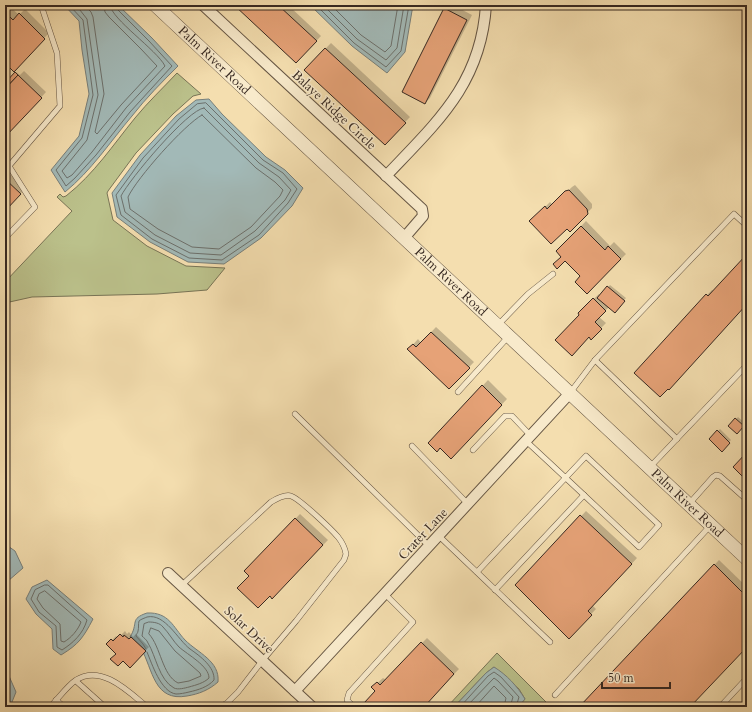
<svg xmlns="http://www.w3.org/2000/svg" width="752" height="712" viewBox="0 0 752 712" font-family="Cardo,serif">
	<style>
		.green { fill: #bbc18b; stroke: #787456 }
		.water { fill: #a2b9b7; stroke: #777f7b }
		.shadow { fill: #0003 }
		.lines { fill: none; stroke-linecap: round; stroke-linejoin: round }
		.shore { stroke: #6c706c; stroke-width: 1 }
		.building { fill: #e6a277; stroke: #362821 }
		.service-casing { stroke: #665644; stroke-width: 6 }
		.minor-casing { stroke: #665644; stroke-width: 12 }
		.tertiary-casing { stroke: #665644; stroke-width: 14 }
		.service { stroke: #f8eacb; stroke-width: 5 }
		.minor { stroke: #f8eacb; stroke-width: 10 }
		.tertiary { stroke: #f8eacb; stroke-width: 13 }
		.labels { text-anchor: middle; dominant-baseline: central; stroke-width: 3; stroke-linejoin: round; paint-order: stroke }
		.street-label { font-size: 13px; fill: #362821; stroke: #f8eacb }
	</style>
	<rect width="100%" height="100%" fill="#f4deaf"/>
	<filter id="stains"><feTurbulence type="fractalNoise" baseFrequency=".005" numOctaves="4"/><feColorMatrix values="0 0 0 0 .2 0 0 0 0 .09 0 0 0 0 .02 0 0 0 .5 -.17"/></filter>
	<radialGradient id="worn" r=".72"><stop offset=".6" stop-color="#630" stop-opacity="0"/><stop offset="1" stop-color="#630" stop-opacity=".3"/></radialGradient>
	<g class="green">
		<path d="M177,73L201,94L193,96L173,114L136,153L108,191L107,193L113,220L147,246L186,266L225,268L207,290L157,294L32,297L5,303V282L72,211L57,197L60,194L63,197L66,196C94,174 113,145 135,118C148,102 163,88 177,73Z"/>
		<path d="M497,653L551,707H518L525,699L519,689L494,667L486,673L454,707H447Z"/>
	</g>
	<g class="water">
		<path d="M64,5H118L152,38L178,66C162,82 146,98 132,116C110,142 91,171 65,192L51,170L79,136L89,94L82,50L79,21Z"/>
		<path d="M310,5H413L405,52L387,73L352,46Z"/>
		<path d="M209,99L222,114L266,157L285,170L303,188L292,206L261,238L224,264L188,262L150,242L117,217L112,193L140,155L176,116L196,100Z"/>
		<path d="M5,544L15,551L23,568L8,581L5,580Z"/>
		<path d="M47,580L93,619C83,638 79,644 61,655L53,649L52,629L36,614L26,599L32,587Z"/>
		<path d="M147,613C169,612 173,627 185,640C198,653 220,661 218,682C209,690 199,694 187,696C154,702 153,670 141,648C138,644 134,640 130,637C139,623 129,619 147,613Z"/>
		<path d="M494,667C507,675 517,686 525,699L518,707H454L486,673Z"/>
		<path d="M5,672L9,676L16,692L10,707H5Z"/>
	</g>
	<g class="shadow">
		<path d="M5,5H8L19,15L25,9L49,33L19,65L5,62Z"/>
		<path d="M235,5H288L321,36L296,62Z"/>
		<path d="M448,5H453L472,15L430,98L425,103L403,92L445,8Z"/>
		<path d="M331,43L410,117L384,144L305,70Z"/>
		<path d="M24,71L46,92L5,137V84L16,72L20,75Z"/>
		<path d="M5,169L25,189L5,210Z"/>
		<path d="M575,185L592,204V208L570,230L567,227L531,221L550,202L553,205L572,187Z"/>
		<path d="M586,221L610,246L614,242L626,254L587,293L582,276L557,251Z"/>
		<path d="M747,255V304L674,384L707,295L712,290L714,291Z"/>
		<path d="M610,285L626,298L615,311L609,307L599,317L606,323L591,338L579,313L599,294L600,296Z"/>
		<path d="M436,327L474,362L449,388L409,349L418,339L421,343Z"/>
		<path d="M488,380L507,399L451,458L440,447L429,443Z"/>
		<path d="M738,417L746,424L737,433L729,426Z"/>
		<path d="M720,429L731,440L722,450L710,439Z"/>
		<path d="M586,511L637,558L593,606L596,609L569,637L516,585Z"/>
		<path d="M300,514L328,540L272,597L245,571Z"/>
		<path d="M719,560L747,587V646L689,707H580Z"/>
		<path d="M125,631L127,634L129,632L133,637L136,634L149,647L130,666L108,644L116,636L118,638Z"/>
		<path d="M427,638L459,669L422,707H369L377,691L373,687L383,678L386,680Z"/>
	</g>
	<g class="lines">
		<g class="shore">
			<path d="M69,5L83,20L93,95L82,138L56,170L66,186L75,178L96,155L130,112L172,66L149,41L117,9L116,5"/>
			<path d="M76,5L87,19L98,95L87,140L62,171L67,178L72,175L92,152L126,108L165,66C157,50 111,19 110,5"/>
			<path d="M84,5L91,12L93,17L104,94L95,132L97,134L121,105L157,66L141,49L109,17L105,12L104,5"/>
			<path d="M316,5L354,43L386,67L401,51L409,5"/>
			<path d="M323,5L357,39L386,60L397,48L404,5"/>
			<path d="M331,5L361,35L385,52L391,46L398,5"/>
			<path d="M206,103L263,160L283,173L297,189L288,203L259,235L222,260L189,258L152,239L121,215L116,195L143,158L179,119L197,104Z"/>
			<path d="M204,108L259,163L279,177L291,190L285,200L255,231L221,255L190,253L155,235L125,212L121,196C129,180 188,109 204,108Z"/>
			<path d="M202,115L256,168L275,182L283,190L280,196L251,227L219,249L192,247L158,229L130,209L128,197C137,178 184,125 202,115Z"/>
			<path d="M45,585H48L87,620C83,634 73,643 62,650L57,647L56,626L39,612L31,599L35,590Z"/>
			<path d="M45,591L81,622C78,630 71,638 64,642L61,641L60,624L43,608L37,599L39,594Z"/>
			<path d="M149,622C154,622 160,623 163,627C169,633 173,641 179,647C188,655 209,666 209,678C204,683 196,685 189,687C185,688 178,690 174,688C159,680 156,656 148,643C147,640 144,638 142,636L144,624Z"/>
			<path d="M151,628L159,631L175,651L200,673L201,676L189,681L178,683C162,675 161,647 149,634Z"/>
			<path d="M146,649L143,644L136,636C136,634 138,633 138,631C139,628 138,624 139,621C141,619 145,618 147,617C165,613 178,640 190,649C200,656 215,667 214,680C208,687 198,690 189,692C185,693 180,694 176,694C161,692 152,664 147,652"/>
			<path d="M460,707L488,676L494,672L501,677L519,697L516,707"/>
			<path d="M466,707L494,678L498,681L513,697L510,707"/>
			<path d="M475,707L494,686L506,698L504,707"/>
		</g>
	</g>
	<g class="building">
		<path d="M234,5H278L317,41L296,63Z"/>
		<path d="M444,8L467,20L425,104L402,92Z"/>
		<path d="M5,12L13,20L19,13L45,39L14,72L5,63Z"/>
		<path d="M325,48L406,123L385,145L304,70Z"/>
		<path d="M15,72L18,75L5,89V83Z"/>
		<path d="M18,75L42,98L5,137V89Z"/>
		<path d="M5,179L21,194L5,211Z"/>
		<path d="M569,190L587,209L588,214L570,232L567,229L551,244L529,221L545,206L547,209L565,191Z"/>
		<path d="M581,226L605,250L608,246L621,259L587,294L575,282L580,276L565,261L557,269L553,264L561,257L556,251Z"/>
		<path d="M747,254V304L669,390L668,389L660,397L634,373L706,294L708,296Z"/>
		<path d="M607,286L625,301L615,313L597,298Z"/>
		<path d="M593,298L606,311L595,322L602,329L591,340L589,337L572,356L555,340L579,315L578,313Z"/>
		<path d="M431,332L470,368L449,389L407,349L413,344L416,347Z"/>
		<path d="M482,385L502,405L451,459L440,448L437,452L428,443Z"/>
		<path d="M735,418L744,426L737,434L728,426Z"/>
		<path d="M717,430L730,443L722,452L709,439Z"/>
		<path d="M747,452V481L733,467Z"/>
		<path d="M580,515L632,564L588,611L592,615L569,639L515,585Z"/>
		<path d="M295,518L323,545L272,599L270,596L258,608L237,588L249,576L244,571Z"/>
		<path d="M714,564L747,597V647L690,707H579Z"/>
		<path d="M120,634L123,637L124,635L129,639L131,637L146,651L130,668L123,661L118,666L110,659L116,654L106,644L111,639L113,641Z"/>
		<path d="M421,642L454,674L424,707H368L364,703L375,691L371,687L377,682L380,685Z"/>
	</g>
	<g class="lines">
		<g class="service-casing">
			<g id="service">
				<path d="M5,238L35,207L9,166L60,106L57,53L41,5"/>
				<path d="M498,325L528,294L553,274"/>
				<path d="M595,360L677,439"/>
				<path d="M458,392L508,337"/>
				<path d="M570,393L595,360L734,214L747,226"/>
				<path d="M295,414L429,546"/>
				<path d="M412,446L468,504"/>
				<path d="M473,450L505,416H512L531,436"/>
				<path d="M650,467L747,365"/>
				<path d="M689,504L713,477L716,475L720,476L747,500"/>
				<path d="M439,536L550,642"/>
				<path d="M741,552L747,544"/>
				<path d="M477,572L586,456L659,525L639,547C601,511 564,476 526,441"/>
				<path d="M182,585L271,502C276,499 285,494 291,496C300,499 332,530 338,537C342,542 345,548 346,554L344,560L296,621L262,661L238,692L227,703L220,707"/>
				<path d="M495,590L584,495"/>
				<path d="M76,681L105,707"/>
				<path d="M555,695L710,526"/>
				<path d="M56,700L64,707"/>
				<path d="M50,707C58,699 67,686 76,680C102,664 129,692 147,707"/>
				<path d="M354,707L347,700L349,693L413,622L385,594"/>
				<path d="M720,707L747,678"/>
			</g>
		</g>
		<g class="minor-casing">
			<g id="minor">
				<path d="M203,5L422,209L423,216L404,238"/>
				<path d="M386,176C437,122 481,84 486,5"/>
				<path d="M168,573L312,707"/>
				<path d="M295,691L570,393"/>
			</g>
		</g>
		<g class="tertiary-casing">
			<g id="tertiary">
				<path id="s1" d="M155,5L747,559"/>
			</g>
		</g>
		<use href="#service" class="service"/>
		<use href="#minor" class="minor"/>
		<use href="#tertiary" class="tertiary"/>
	</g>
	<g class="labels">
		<g class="street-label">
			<text stroke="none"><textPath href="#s1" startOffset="81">Palm River Road</textPath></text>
			<text transform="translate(334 110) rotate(43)">Balaye Ridge Circle</text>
			<text stroke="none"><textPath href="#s1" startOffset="405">Palm River Road</textPath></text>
			<text stroke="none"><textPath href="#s1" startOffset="729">Palm River Road</textPath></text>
			<text transform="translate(423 534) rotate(-47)">Crater Lane</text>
			<text transform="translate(249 630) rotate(43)">Solar Drive</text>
		</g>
	</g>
	<rect width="752" height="712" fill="none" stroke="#f4deaf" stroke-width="20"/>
	<rect x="6" y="6" width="740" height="700" fill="none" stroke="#362821" stroke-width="2"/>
	<rect x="10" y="10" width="732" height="692" fill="none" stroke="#362821"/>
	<path d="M602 682v6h68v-6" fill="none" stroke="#362821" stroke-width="2"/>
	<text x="608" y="682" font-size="12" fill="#362821" stroke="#f8eacb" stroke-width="3" paint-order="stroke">50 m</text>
	<rect width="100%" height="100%" filter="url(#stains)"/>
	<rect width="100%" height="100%" fill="url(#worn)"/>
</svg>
